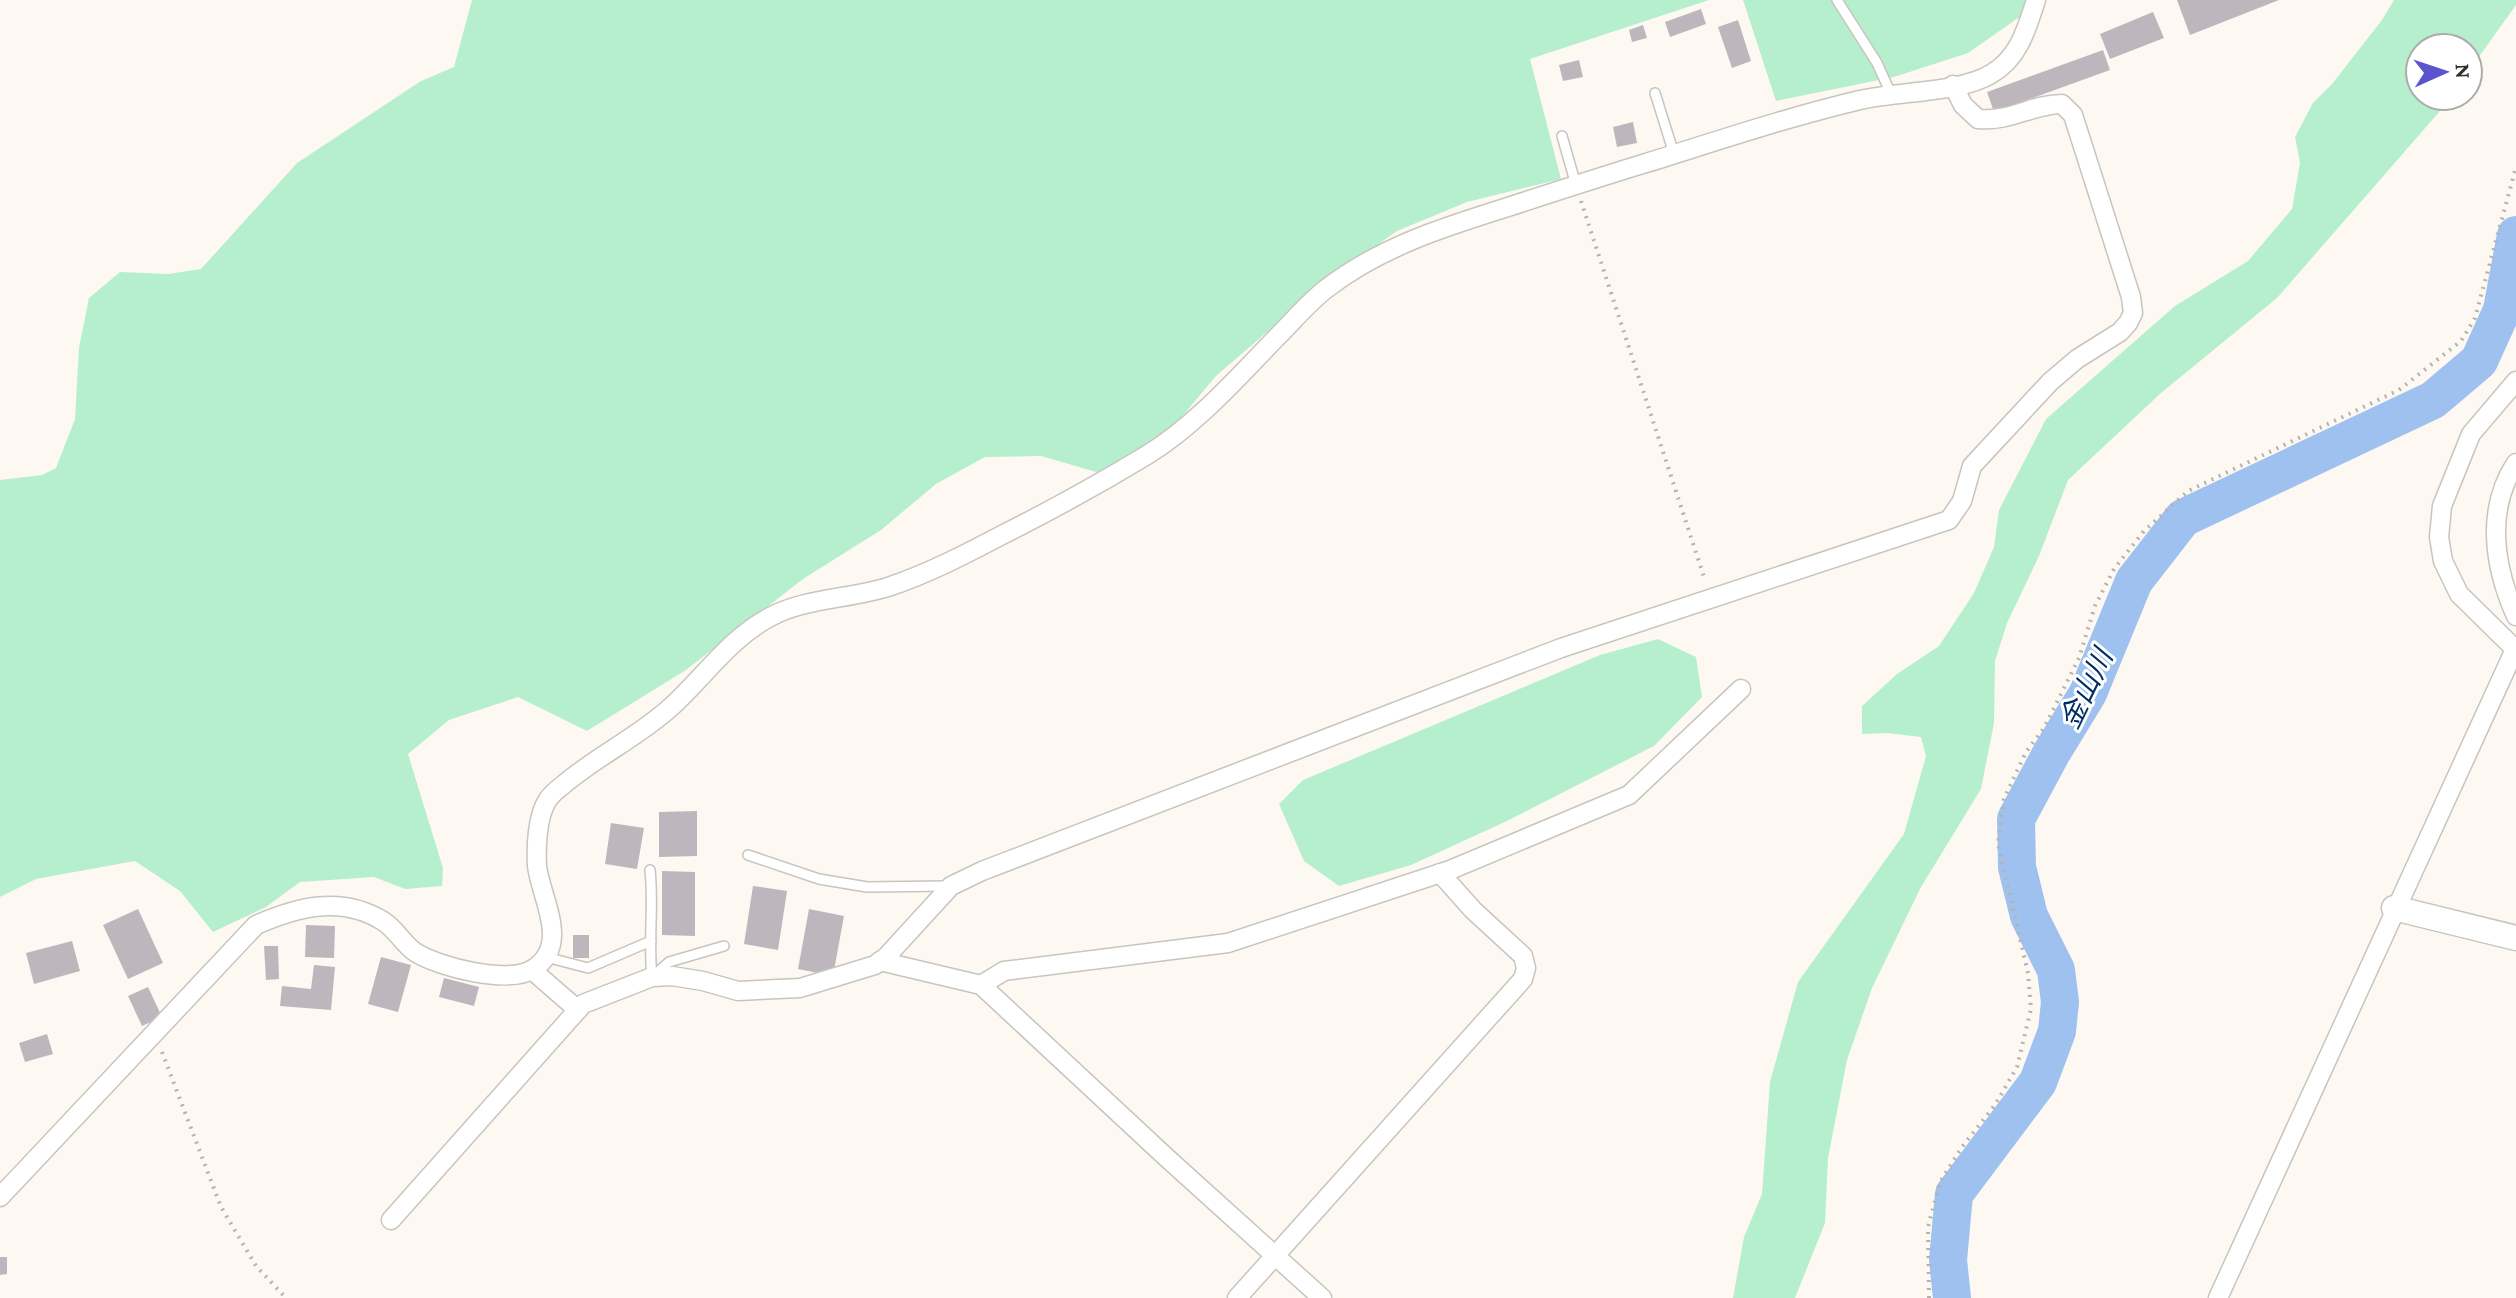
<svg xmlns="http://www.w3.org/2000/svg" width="2516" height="1298" viewBox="0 0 2516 1298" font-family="'Crimson Pro','Noto Sans JP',serif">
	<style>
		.green { fill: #b6efcd }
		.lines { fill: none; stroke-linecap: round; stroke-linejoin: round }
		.river { stroke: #9fc1f0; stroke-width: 38 }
		.building { fill: #bdb7bd }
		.service-casing { stroke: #c8c5be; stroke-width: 12 }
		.minor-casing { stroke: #c8c5be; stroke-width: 21 }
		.tertiary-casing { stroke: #c8c5be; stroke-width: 27 }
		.path { stroke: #b5b2ad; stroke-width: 4; stroke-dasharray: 2 6; stroke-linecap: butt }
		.service { stroke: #fff; stroke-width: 9 }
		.minor { stroke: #fff; stroke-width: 18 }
		.tertiary { stroke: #fff; stroke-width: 24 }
		.labels { text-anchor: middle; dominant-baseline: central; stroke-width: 6; stroke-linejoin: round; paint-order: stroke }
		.water-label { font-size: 28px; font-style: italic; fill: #002d63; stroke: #fff }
	</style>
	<rect width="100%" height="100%" fill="#fdf9f2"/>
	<g class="green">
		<path d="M472,0H1709L1530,59L1561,179L1467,202L1397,231L1325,282L1216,376L1180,419L1137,450L1117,478L1041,456L985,457L936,484L881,530L803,579L686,670L587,731L518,697L449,720L408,754L443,868L442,886L405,889L374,877L300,882L266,907L213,932L180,891L135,861L36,879L0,897V480L42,475L56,468L75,419L79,348L89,298L120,272L168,274L201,269L297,163L421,81L454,67Z"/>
		<path d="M1743,0H2044L1968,53L1894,77L1776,101Z"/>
		<path d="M2394,0H2516V5L2468,72V48H2420V96H2451L2440,111L2277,298L2161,393L2068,480L2039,556L2007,623L1995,661L1994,723L1981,789L1921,887L1872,988L1847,1060L1828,1158L1825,1223L1795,1298H1733L1744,1237L1762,1194L1770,1082L1798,982L1904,834L1926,756L1921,737L1888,733L1862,734V706L1897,674L1939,646L1974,593L1994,547L1999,510L2046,419L2175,306L2248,261L2292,209L2300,163L2295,137L2313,103L2332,84L2382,20Z"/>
		<path d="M1658,639L1696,657L1702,697L1654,746L1507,821L1411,865L1339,886L1304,861L1279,804L1303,780L1600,655Z"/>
	</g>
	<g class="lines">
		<path class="river" d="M1952,1298L1948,1260L1954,1194L2038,1082L2057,1031L2060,1002L2056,970L2029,916L2017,867L2016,819L2052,752L2088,693L2134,581L2183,518L2433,400L2479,361L2502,310L2516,235"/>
	</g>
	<g class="building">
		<path d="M2177,0H2279L2190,35Z"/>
		<path d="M1701,9L1706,24L1670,37L1665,22Z"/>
		<path d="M2153,12L2164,38L2110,59L2100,34Z"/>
		<path d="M1738,20L1751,61L1732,68L1718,27Z"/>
		<path d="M1643,25L1647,38L1632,42L1629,30Z"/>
		<path d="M2103,50L2110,70L1994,112L1987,92Z"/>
		<path d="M1579,60L1583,77L1563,81L1559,65Z"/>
		<path d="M1633,122L1637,143L1617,147L1613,127Z"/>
		<path d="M697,811V856L659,857V812Z"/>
		<path d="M611,823L644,828L637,869L605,864Z"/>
		<path d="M662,871L695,872V936L662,935Z"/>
		<path d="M753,886L787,891L778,950L744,944Z"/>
		<path d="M138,909L163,963L128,979L103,925Z"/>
		<path d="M809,909L844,916L833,976L798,969Z"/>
		<path d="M306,925L335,926L334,958L305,957Z"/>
		<rect x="573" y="935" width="16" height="23"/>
		<path d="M72,941L80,971L34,984L26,953Z"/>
		<path d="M264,946H278L279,979L266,980Z"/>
		<path d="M381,957L411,965L398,1012L368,1004Z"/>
		<path d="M314,965L335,967L331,1010L280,1006L282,986L311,989Z"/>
		<path d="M444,978L479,987L474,1006L439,997Z"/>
		<path d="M148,987L162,1017L142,1026L128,996Z"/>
		<path d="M47,1034L53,1054L25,1062L19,1043Z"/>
		<path d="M0,1257H7V1274L0,1275Z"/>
	</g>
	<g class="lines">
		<g class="service-casing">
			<g id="service">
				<path d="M1837,0L1877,63L1891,94"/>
				<path d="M1655,93L1674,154"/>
				<path d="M1562,136L1576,185"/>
				<path d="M748,855L819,879L867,887L947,886"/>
				<path d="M650,870C654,906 648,941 652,977L669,962L724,946"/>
				<path d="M546,957L588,968L651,941"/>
			</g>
		</g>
		<g class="minor-casing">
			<g id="minor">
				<path d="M2516,463C2485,510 2494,567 2516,616"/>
				<path d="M2515,649L2459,594L2443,561L2439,537L2442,506L2471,434L2516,381"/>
				<path d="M880,961L981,985L1167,1158L1322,1298"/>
				<path d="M532,970L578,1010"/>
				<path d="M981,985L1004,971L1228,943L1450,870L1629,795L1741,689"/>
				<path d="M0,1197L256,925C297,907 341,895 383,921C396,929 403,944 415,952C438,967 509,985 533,969C571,945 541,899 537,866C536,848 537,817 547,801C551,794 557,790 563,785C597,756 638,737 671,707C704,677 730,638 770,617C805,598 850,599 888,587C927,574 964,555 1000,536C1050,511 1099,484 1147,455C1197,424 1238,377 1278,336C1294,320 1309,302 1326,289C1380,247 1444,227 1508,207C1554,192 1600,177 1646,163C1717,141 1788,117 1860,100C1898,91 1960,93 1991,74C2019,58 2027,28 2036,0"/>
				<path d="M391,1220L583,1004L652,977L672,976L703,981L738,991L800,988L875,965L886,957L951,886L982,871L1561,648L1949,520L1962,501L1972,466L2050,382L2077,359L2120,332L2128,323L2133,313L2131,297L2073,115L2062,104C2033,104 2010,122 1978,119L1963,105L1953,85"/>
				<path d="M1237,1298L1523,979L1526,968L1523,956L1473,910L1440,873"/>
				<path d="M2218,1298L2516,647"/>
			</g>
		</g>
		<g class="tertiary-casing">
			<path id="tertiary" d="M2394,908L2516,938"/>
		</g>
		<g class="path">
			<path d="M1581,201L1705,580"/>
			<path d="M162,1052L221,1207L256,1266L286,1298"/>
			<path d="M1929,1298L1928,1227L1940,1182L1962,1147L1995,1105L2017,1067L2031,1009L2028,973L1998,844L2004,799L2026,752L2044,728L2079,658L2095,606L2114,569L2144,531L2188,491L2399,390L2461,341L2475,318L2516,167"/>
		</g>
		<use href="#service" class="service"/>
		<use href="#minor" class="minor"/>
		<use href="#tertiary" class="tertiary"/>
	</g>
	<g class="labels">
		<g class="water-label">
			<text transform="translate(2086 689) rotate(-64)">金山川</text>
		</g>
	</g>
	<g transform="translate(2444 72) rotate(87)"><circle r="38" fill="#ffffff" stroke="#acacab" stroke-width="2"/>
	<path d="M0-6L14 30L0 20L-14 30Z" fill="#5b55cd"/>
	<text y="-12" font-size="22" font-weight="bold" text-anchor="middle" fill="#302f2c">N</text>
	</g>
</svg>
